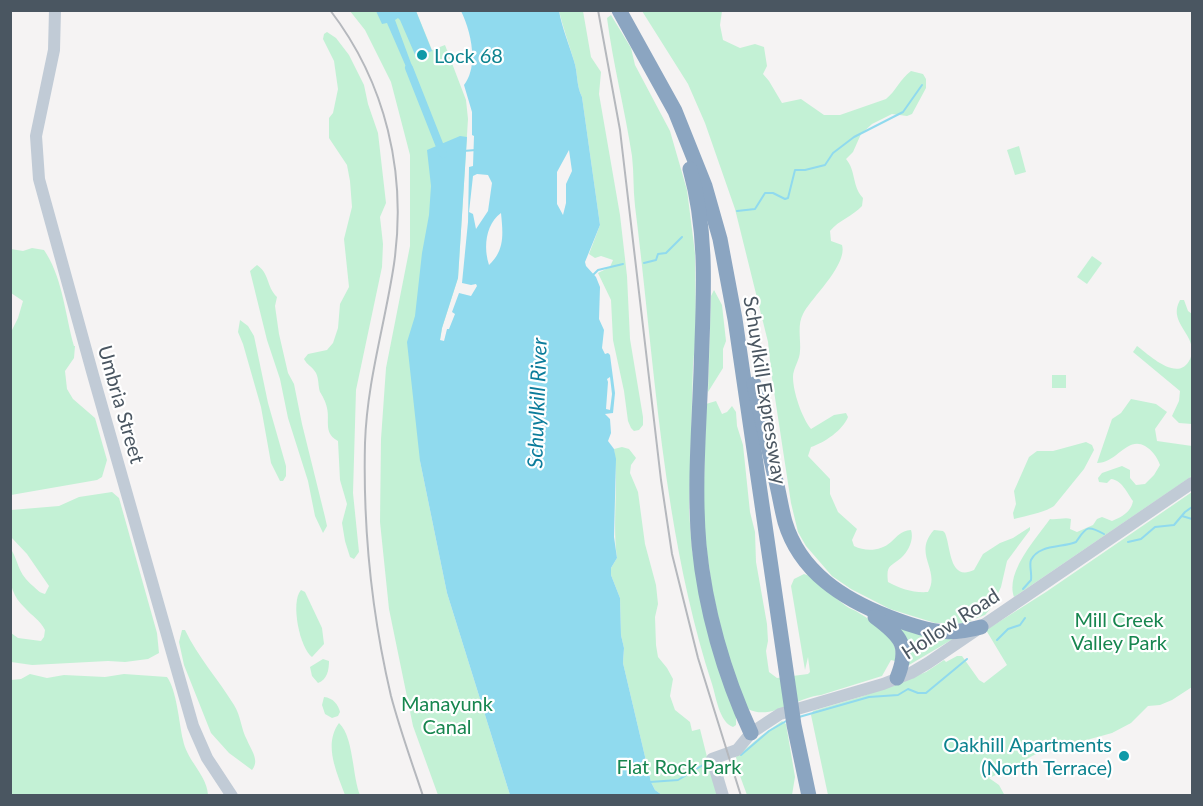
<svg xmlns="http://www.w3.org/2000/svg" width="1203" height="806" viewBox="0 0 1203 806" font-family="Lato,sans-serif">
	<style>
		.green { fill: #c3f1d5 }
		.water { fill: #90daee; fill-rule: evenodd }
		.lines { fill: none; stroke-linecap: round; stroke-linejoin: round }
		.stream { stroke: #90daee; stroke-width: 2 }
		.canal { stroke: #90daee; stroke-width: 8 }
		.secondary { stroke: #c1cbd6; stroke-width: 12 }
		.highway { stroke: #8ba5c1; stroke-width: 15 }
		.rail { stroke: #b5b8bd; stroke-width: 2 }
		.culture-dot { fill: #0f9aa8; stroke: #fff; stroke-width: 2 }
		.labels { text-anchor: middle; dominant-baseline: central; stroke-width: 4.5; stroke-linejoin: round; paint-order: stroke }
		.culture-label { font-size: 20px; fill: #0d838f; stroke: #fff; text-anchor: start }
		.street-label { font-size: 20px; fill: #4a5661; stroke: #fff }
		.park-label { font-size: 20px; fill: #17864f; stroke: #fff }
		.water-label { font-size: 21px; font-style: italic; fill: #0c7c9b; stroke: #fff }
	</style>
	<rect width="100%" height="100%" fill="#f5f3f3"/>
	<g class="green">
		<path d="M350,11H416L432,50L445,45L466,100L468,119L458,278L442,328L420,461L447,593L510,795H438L413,726L389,609L380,522L381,439L386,368L410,246V155L391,82L365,30Z"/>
		<path d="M559,11H583L591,57L601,72L599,94L620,215L627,276L630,339L643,417V425L639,430L634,431L631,428L628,421L624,391L613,340L611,300L598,273L610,267L613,260L601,256L595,258L589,254L600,225L582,97C576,85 578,73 574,61C569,44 563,28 559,11Z"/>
		<path d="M642,11H722L720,25L723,40L740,48L755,44L764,47L767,66L763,74L769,81L782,103L801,99L824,115H840L886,99C896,91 900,79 911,71L923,74L926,79V88L912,114L907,116L892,114L872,124L861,134L853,152L846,159C856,170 852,187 863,198L862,206C853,216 839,220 830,231L831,241L842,245C848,265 810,299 803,314C797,325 801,340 800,351C800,360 793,368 793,377C793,392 802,418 811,429L834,415L846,413L848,417C843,430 824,443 811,447L808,456L830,479V494L838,512L857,529L852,540L854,546C866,552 881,551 891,542C898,536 900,531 911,530C914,539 909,551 901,558C890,567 886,565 888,582C901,589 913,593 928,592C941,570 912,554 934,530L943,531L945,533C951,547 949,582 974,570L983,554L1000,543L1013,538L1030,527V530L1007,561L1001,587L991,608L985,615L964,623H935L890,609L851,589L832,576L806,546L798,532L791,503L772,378L768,342L735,209L705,123L688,84Z"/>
		<path d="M611,15L631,48L635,65L670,131L687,190L695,253L696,335L693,364L689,510L692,551L736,714V725L733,727C719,722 716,696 712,684C662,530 655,365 635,206C633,189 634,173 632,156C625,110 613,64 607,18Z"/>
		<path d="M327,32L336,38L349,55L364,85L368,104L378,133L386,203L380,217L383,244L382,267L356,390L353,493L359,552L354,559L350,557L345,541L342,523L347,504L340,480L338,441C323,433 330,421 327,408C326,402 322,395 320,392C318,386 319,379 316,373C313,367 307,365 304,359L308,354L327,350L333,343L338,328L340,304L349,287L344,239L352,207L350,181L347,165L329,138V118L333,113L338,89L334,61L323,39L324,34Z"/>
		<path d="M1019,146L1026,172L1015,175L1007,150Z"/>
		<path d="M32,248L44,250C63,278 65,315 74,346H75L74,358L65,371L67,389L73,399L95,418L107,460L102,477L97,480L11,495V332L18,318L23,301L11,293V249L23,251Z"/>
		<path d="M1092,256L1102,263L1087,284L1077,277Z"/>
		<path d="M257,265C270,274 266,286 277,297L275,306L279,334L288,373L294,384L302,424L325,517L327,526L323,533L315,516L308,481L288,418L280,379L267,340L250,271Z"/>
		<path d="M714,290L722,305L726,341L723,349V368L708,392L711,296Z"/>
		<path d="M1180,300H1184L1188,311L1192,314V424L1179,423L1172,416L1179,401L1180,391L1133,352L1137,346C1149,355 1177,382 1189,361C1191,358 1193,351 1192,348C1189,330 1169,320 1180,300Z"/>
		<path d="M240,320L248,326L254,336L268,403L286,466V476L283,481H280L271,463L261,407L243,344L238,332Z"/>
		<rect x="1052" y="375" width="14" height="13"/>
		<path d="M1131,399L1156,404L1167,412L1155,429L1157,441L1192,446V476L1014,597C1005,572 1036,539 1050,519C1057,520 1065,517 1071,519L1070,529L1077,532L1093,525L1097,519L1102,517L1112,521C1122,517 1131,512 1133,501C1127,493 1122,480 1111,479L1107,483L1099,482L1098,478L1102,473L1122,466L1130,470V478L1136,485L1145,484L1154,475L1160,465C1157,457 1152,450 1145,446C1127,436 1117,463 1097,463L1112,419L1121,413Z"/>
		<path d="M716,401L722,414L727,412L732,406L736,412L737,426L743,445L750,512L755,532L756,562L767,624L768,641L766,651L769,672L777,678L808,674L810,672L808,657L805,670L791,586L794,579L804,574L810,576C822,586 834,597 846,606C850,609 855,610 859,613C875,623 901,639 895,661L891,660L882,676L821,695C797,697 771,721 748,709L740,693L723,639L712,588L703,523L706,404Z"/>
		<path d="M1086,442L1092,445L1094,450L1084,469L1054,506C1046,512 1025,516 1014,519L1013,513L1016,504L1014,491L1029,457L1037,451H1053Z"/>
		<path d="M622,447L629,449L636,458L631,465L630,473L638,492L645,544L656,585L658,604L655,617L656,645L658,657L667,668L673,679L670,696L675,710L690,722L692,731L700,729L709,765L719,795H662L655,790L651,782L623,663L624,648L621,635L620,598L611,575V568L617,558C612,522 619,485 614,449Z"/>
		<path d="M112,492L119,498L157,633L159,653L148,659L125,662L108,661L32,665L11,662V633L18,638L41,641L44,637L45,630C40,620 32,616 25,608C6,590 10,573 11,549C20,565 17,572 33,586C38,590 38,592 45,594L49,586L27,554L11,537V510L59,506L79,497Z"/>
		<path d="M1192,492V687L1172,700L1160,705L1148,706L1131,723L1112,733L1036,754L1021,762L1012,772L1006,775L998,774L989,778L999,785L1005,796L828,795L811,715L813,711L863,696L926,672L944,660L946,662L957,656H962L979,680L984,683L1007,665L986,630L1046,592Z"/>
		<path d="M301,590L305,592L322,628L324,644L312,657C300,649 290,602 301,590Z"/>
		<path d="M894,624L953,639L909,665Z"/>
		<path d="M182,630H185C198,657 218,679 234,705C241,716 241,729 247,740C251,750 260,760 252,770L229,753L211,733L184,665L179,642Z"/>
		<path d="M323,659L329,661C329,670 327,680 318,683L312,676L310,667Z"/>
		<path d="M30,674L47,678L64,675L105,677L124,674L167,677C177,691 179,723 183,740C187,761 207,775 208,795H11V680L21,679Z"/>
		<path d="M324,697C333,698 338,704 340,712L338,716L332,718L325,714L322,705Z"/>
		<path d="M782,721L786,724L795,777L792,795H747L736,765V757L761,736Z"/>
		<path d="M339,723C354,737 352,776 360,795H345C337,773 323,745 339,723Z"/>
	</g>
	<g class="water">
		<path d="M376,11H416L432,51L416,57L400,20L398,18L395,20L415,74L410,76L387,23L382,24Z"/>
		<path d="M461,11H559C562,28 569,44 574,61C578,73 576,85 582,97L600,225L585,262L586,266L596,277L600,287L599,319L604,330L602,348L605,354L608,353L610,355L615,393L613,413L605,414L610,419L611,433L608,441L614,449L616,459L614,537L617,558L611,568V575L620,598L621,635L624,648L623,663L651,782L655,790L662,795H510L447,593L420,461L407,342L415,316L422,253L429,215L431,186L427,150L460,136L467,137L458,278L442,328L440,340L444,341L447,329H449L455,314L452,312L459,293L471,296L477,286L476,284L471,285L462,283L468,222L469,167L473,166L474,136L472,135V112L464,85C479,66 471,31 461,11ZM569,150L572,171L566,184V203L563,215L557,204V172ZM477,174L488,175L492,183L488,211L476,229L473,214L469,212L473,176ZM501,213C503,234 505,250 489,265C483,247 486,224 501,213ZM610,377L612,394L610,410L606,409L608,382L607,379Z"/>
	</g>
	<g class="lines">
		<g class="stream">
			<path d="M463,151L476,150"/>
			<path d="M737,211L755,209L765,193H773L785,199L788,198L795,170H805L825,165L833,153L854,137L903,112L922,85"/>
			<path d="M644,263L656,260L658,254L666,253L682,237"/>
			<path d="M593,275L598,270L623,264"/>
			<path d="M1182,516L1192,519"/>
			<path d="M1128,542L1141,539L1155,527L1174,525L1185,512L1192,507"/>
			<path d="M1023,589L1031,580C1032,573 1029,565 1031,560C1039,544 1062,548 1076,542C1086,528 1086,524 1104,534"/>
			<path d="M997,640L1008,629L1020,625L1025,618"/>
			<path d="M799,717L869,697L898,695L908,689L918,693H926L967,659"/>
			<path d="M741,755L769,731L788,720"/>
			<path d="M650,782L678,780L708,762"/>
		</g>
		<path class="canal" d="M409,68L443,154"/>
		<g class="secondary">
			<path d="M55,10L54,50L36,136L39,179L93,375L193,726L207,758L232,796"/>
			<path d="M723,796L712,759L737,750L751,733L780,714L883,684L911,673L928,663L1192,483"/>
		</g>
		<g class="highway">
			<path d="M619,10L675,111L705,186L720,239L735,319L794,725L809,796"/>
			<path d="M690,169C709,237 703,302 701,372C699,429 694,488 699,545C705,608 724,675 751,733"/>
			<path d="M754,384C761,415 768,446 775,477C779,492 781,507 785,522C800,572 843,599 889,617C923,630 944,637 981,627"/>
			<path d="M875,617C902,637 910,646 897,678"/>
		</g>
		<g class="rail">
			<path d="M330,10C386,83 407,173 394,264C385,324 367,381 365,443C363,526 372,615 391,696C400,730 412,763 423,796"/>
			<path d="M598,10L620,130L661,480L672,554L698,658L741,796"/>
		</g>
	</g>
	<g class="culture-dot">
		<circle cx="422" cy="55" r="6"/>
		<circle cx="1124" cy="756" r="6"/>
	</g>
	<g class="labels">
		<g class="culture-label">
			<text x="434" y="55">Lock 68</text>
			<text x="1112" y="744" text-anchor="end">Oakhill Apartments<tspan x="1112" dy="23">(North Terrace)</tspan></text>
		</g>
		<g class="street-label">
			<text transform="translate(766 390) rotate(81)">Schuylkill Expressway</text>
			<text transform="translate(122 404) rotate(74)">Umbria Street</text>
			<text transform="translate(950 623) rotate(-33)">Hollow Road</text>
		</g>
		<g class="park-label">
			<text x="1119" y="619">Mill Creek<tspan x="1119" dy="23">Valley Park</tspan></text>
			<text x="447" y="703">Manayunk<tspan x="447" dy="23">Canal</tspan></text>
			<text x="679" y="766">Flat Rock Park</text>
		</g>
		<g class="water-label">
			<text transform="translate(536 403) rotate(-88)">Schuylkill River</text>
		</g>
	</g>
	<rect width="1203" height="806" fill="none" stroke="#4a5661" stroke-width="24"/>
</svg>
